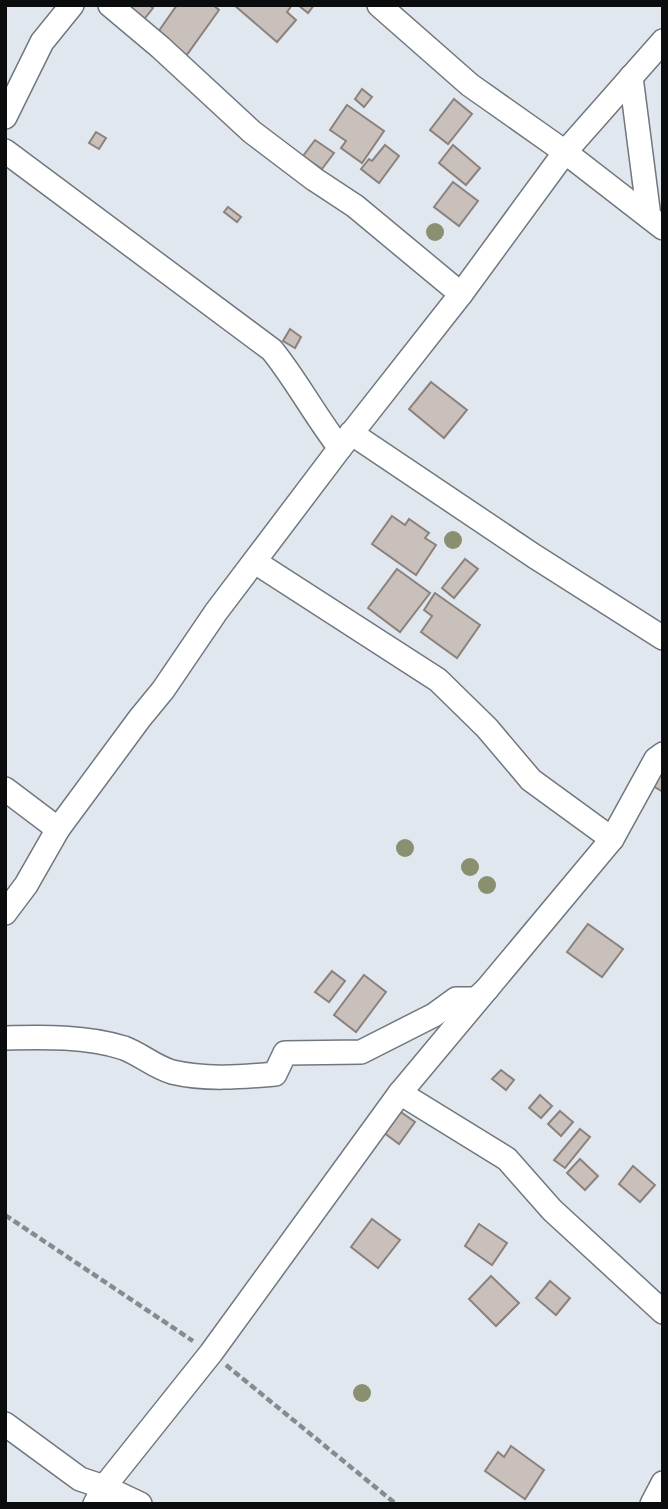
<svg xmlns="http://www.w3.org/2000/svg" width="668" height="1509" viewBox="0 0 668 1509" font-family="Spectral,serif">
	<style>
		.building { fill: #c9c0bb; stroke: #8b827d; stroke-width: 2 }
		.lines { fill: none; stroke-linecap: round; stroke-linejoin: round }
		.street-casing { stroke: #71777e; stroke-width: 26 }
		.path { stroke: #868b90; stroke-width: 4.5; stroke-dasharray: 7 3.5; stroke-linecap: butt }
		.street { stroke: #fff; stroke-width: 23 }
		.tree { fill: #898f6f }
	</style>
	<rect width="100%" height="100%" fill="#e0e7ef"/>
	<g class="building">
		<path d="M119,5H149L153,8L138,27Z"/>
		<path d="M177,5H213L219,10L186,56L156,35Z"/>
		<path d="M234,5H292L287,12L296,20L277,42Z"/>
		<path d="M298,5H314L308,13Z"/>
		<path d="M362,89L372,97L364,107L355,99Z"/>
		<path d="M454,99L472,114L448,144L430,130Z"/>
		<path d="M347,105L384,131L362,163L341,148L346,141L330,130Z"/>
		<path d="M96,132L106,138L99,149L89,143Z"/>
		<path d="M315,140L334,153L322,169L303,156Z"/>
		<path d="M385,145L399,156L379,183L361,169L369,159L372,161Z"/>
		<path d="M453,145L480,168L466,185L439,163Z"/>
		<path d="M453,182L478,201L459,226L434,207Z"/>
		<path d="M228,207L241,217L237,222L224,212Z"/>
		<path d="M290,329L301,337L295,348L283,341Z"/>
		<path d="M431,382L467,410L444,438L409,409Z"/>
		<path d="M392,516L405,525L409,519L429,533L425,538L436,545L416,575L372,544Z"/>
		<path d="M465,559L478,569L454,598L442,588Z"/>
		<path d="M397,569L430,593L400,632L368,608Z"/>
		<path d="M435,593L480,625L457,658L421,632L432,616L424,610Z"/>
		<path d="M663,767V792L653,786Z"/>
		<path d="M588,924L623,949L602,977L567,952Z"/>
		<path d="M332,971L345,981L329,1002L315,992Z"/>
		<path d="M364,975L386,992L356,1032L334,1015Z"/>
		<path d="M501,1070L514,1080L506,1090L492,1079Z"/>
		<path d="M540,1095L552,1106L541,1118L529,1108Z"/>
		<path d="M398,1110L415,1122L399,1144L383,1132Z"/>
		<path d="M560,1111L573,1122L561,1136L548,1124Z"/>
		<path d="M580,1129L590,1137L565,1168L554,1160Z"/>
		<path d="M580,1159L598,1176L585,1190L567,1173Z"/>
		<path d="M633,1166L655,1185L640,1202L619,1184Z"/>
		<path d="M372,1219L400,1240L378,1268L351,1247Z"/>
		<path d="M479,1224L507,1243L492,1265L465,1246Z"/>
		<path d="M491,1276L519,1303L496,1326L469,1299Z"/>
		<path d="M550,1281L570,1298L556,1315L536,1298Z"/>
		<path d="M511,1446L544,1470L525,1499L485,1471L498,1452L504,1457Z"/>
	</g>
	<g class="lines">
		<g class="street-casing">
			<g id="street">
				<path d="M110,5L160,47L252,132L314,179L355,206L461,294"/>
				<path d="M379,5L470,85L565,152L663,228"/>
				<path d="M631,77L649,217"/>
				<path d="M5,117L42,42L72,5"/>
				<path d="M5,151L272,350C297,381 315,416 340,448"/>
				<path d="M351,433L534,556L663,638"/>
				<path d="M255,562L438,680L487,728L531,780L612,839"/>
				<path d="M5,789L58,829"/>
				<path d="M5,913L26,885L58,829L140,718L163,690L216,612L340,448L461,294L565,152L663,41"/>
				<path d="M5,1038C43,1037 87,1036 124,1048C140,1054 155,1067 172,1072C205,1080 241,1077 275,1074L285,1053L361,1052L434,1015L456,999H476L487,989"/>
				<path d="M400,1093L507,1159L552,1210L663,1312"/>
				<path d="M5,1424L80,1479L104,1487L140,1504"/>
				<path d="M95,1504L104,1487L211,1353L400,1093L612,839L656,759L663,754"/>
				<path d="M652,1504L663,1483"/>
			</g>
		</g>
		<g class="path">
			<path d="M5,1215L193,1341"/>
			<path d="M226,1365L396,1504"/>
		</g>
		<use href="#street" class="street"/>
	</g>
	<g class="tree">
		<circle cx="435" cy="232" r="9"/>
		<circle cx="453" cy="540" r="9"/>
		<circle cx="405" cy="848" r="9"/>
		<circle cx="470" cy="867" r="9"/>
		<circle cx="487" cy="885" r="9"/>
		<circle cx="362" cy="1393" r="9"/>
	</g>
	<rect width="668" height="1509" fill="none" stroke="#0a0c0e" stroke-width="14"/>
</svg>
